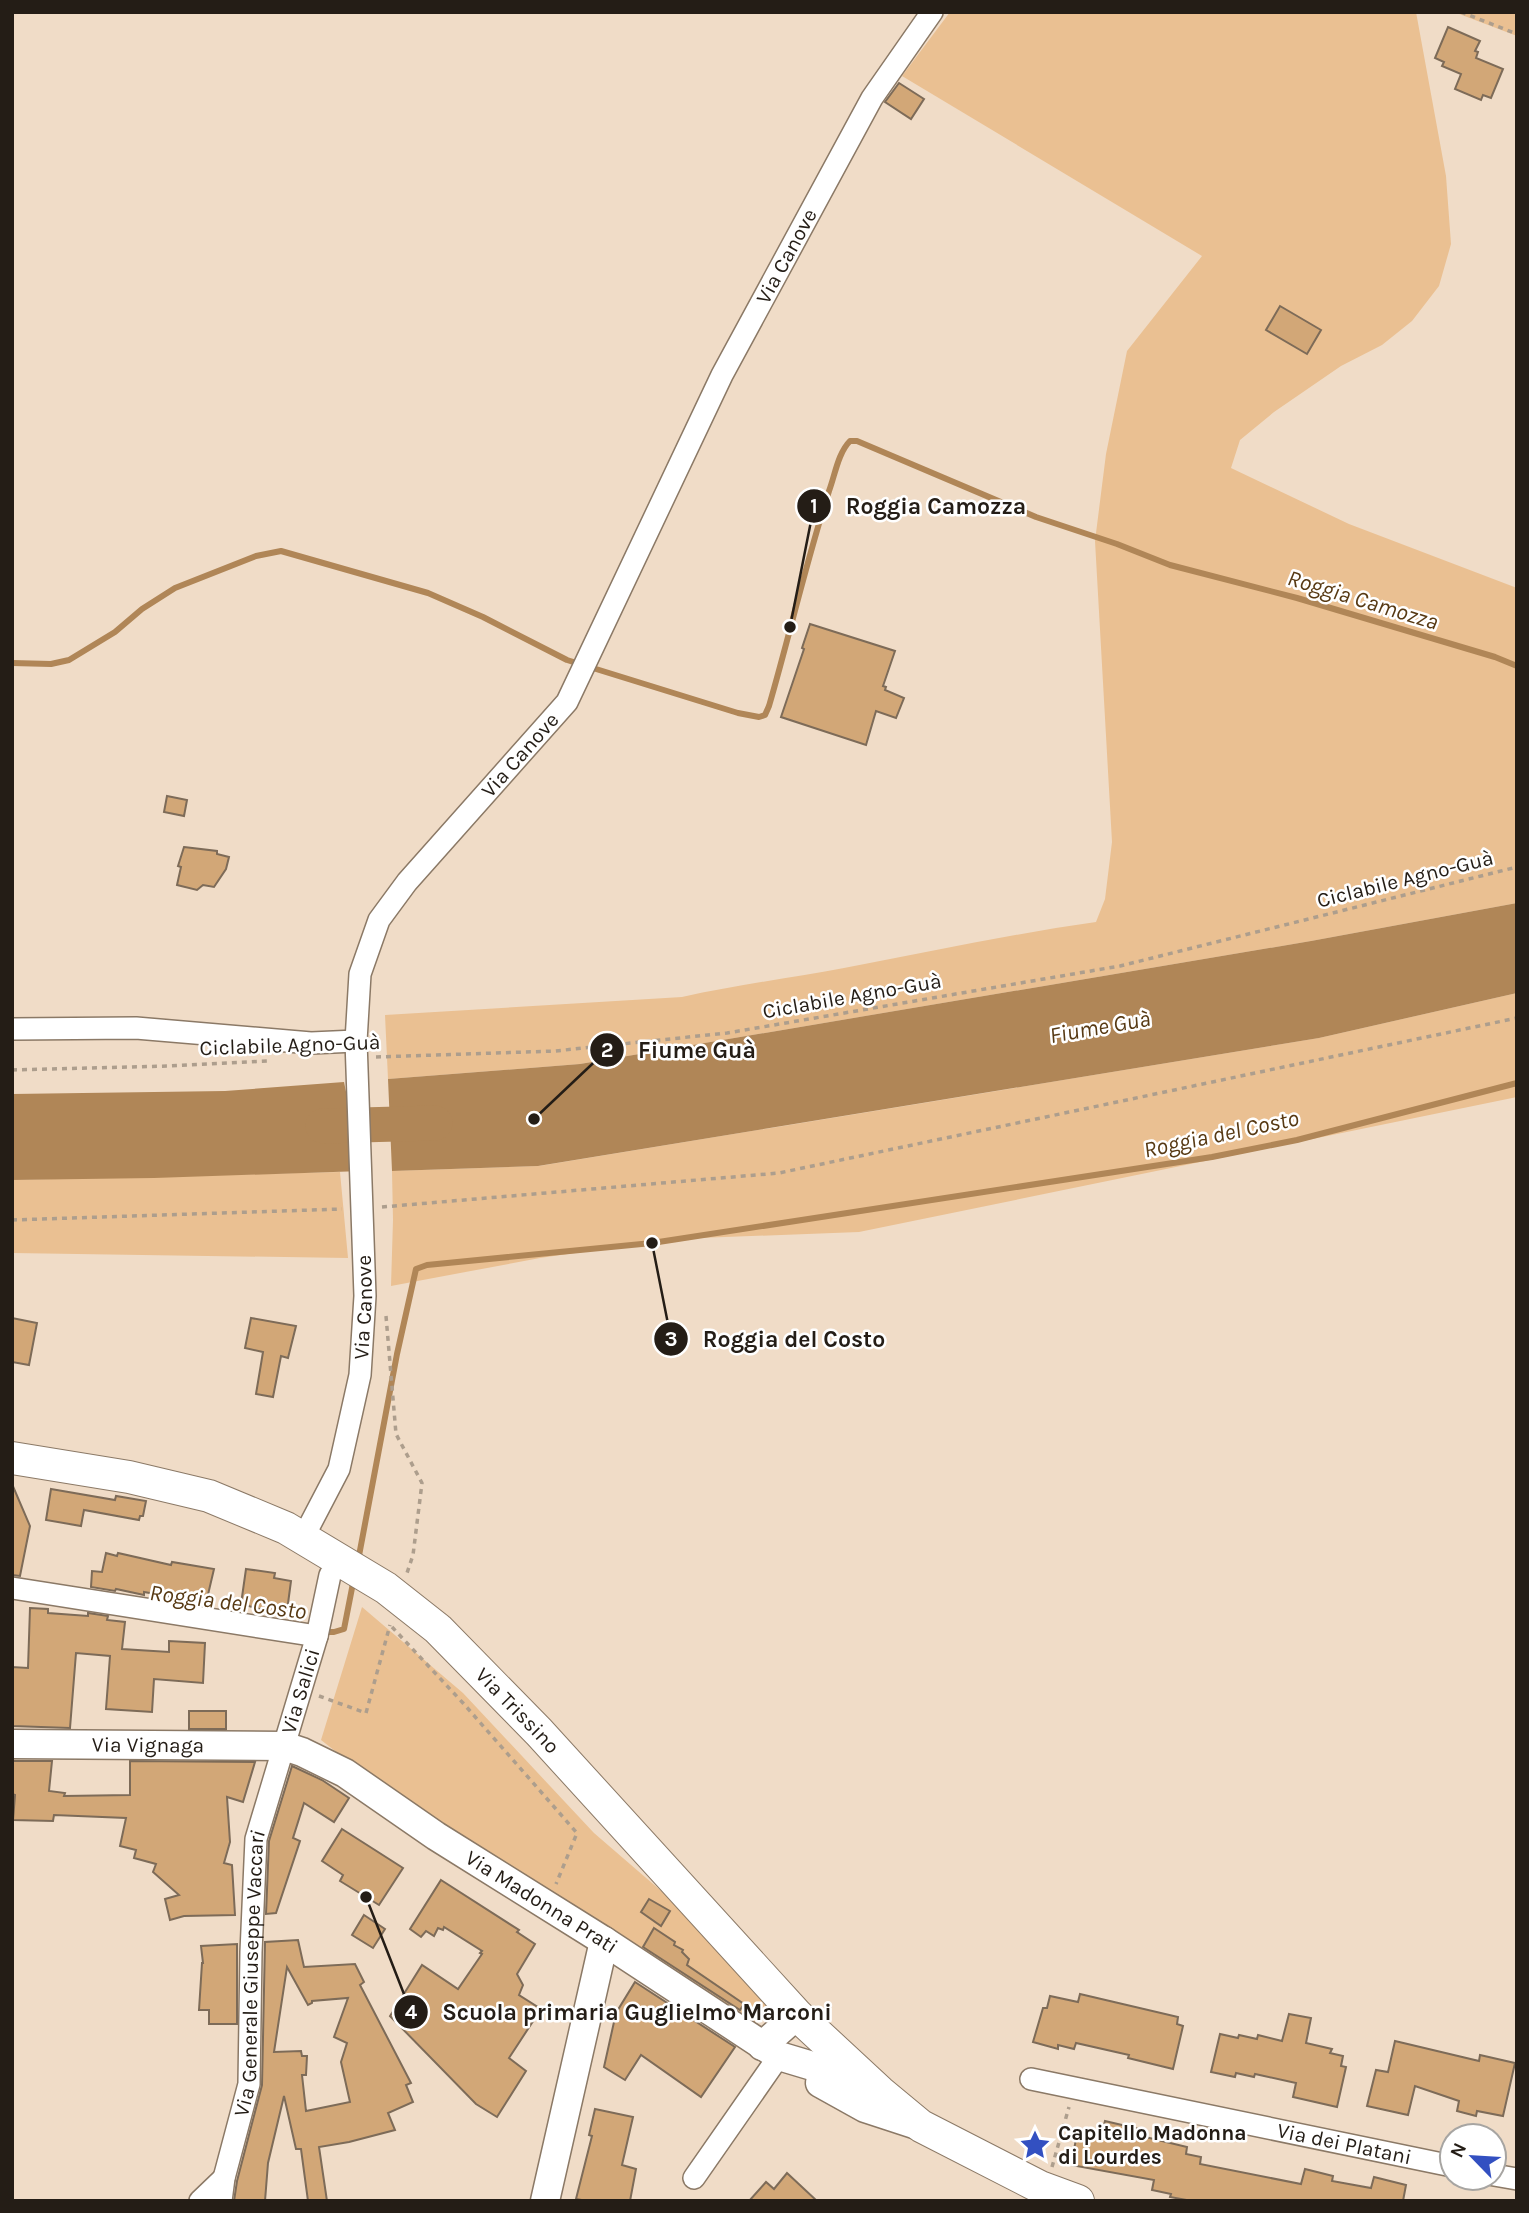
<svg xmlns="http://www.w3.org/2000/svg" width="1529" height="2213" viewBox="0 0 1529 2213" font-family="Karla,sans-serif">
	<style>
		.green { fill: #eac092 }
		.water { fill: #b08657 }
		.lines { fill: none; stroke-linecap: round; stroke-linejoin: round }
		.stream { stroke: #b08657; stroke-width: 6 }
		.river { stroke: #b08657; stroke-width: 35 }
		.building { fill: #d2a777; stroke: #7d6b58; stroke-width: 2; fill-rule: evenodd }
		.minor-casing { stroke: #8b7966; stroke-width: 24 }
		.tertiary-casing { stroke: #8b7966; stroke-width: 31 }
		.secondary-casing { stroke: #8b7966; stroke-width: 34 }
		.path { stroke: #ad9e8d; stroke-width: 3.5; stroke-dasharray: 5 5; stroke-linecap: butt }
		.minor { stroke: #fff; stroke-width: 21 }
		.tertiary { stroke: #fff; stroke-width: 28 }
		.secondary { stroke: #fff; stroke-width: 32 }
		.labels { text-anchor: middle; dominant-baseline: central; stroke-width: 5; stroke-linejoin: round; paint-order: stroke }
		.street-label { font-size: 21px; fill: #241d16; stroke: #fff }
		.poi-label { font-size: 21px; font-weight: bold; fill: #241d16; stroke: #fff; text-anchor: start }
		.water-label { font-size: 23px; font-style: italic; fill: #573913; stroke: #fff }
		.leader { fill: none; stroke: #241d16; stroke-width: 2.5 }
		.callout-dot { fill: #241d16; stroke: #fff; stroke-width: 2.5 }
		.mark-label { font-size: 21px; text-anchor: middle; font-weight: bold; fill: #fff }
		.callout-label { font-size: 23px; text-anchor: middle; font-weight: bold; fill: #241d16; stroke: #fff; stroke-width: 5; stroke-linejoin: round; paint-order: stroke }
	</style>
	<rect width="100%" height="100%" fill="#f0dcc7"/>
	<g class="green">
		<path d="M950,12H1416L1446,176L1451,244L1439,286L1412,321L1382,345L1341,366L1274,412L1240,440L1231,468L1349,524L1517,588V903L1311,941L580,1064L388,1079L385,1015L682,997C736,985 790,978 844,968C928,952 1011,934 1096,922L1105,899L1112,842L1095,541L1106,454L1127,351L1202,256L902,76Z"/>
		<path d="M1454,12H1517V36Z"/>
		<path d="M1517,993V1097L859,1232L673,1239L540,1258L391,1286L393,1220L392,1171L539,1166L1319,1038Z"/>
		<path d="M340,1172L348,1258L12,1253V1180Z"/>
		<path d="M362,1607L463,1693L594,1833L805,2015L742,2024L416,1814L321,1740Z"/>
	</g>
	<g class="water">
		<path d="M1517,903V993L1319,1038L538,1166L392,1171L388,1079L580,1064L1311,941Z"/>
		<path d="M344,1082L362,1171L154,1178L12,1180V1094L225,1091Z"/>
	</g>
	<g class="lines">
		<g class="stream">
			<path d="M12,663L51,664L69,660L115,632L142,609L175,588L256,556L281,551L428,593L483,617L567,660L738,713L759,717L765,715L769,706C790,634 806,562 829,491C835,475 838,453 850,441H857L1036,517L1117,544L1170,565L1297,598L1495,657L1517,666"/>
			<path d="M358,1561L397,1354L416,1269L427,1265L652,1243L1212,1157L1297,1140L1517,1083"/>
			<path d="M323,1632H334L344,1629L354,1578"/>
		</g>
		<path class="river" d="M323,1126L435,1123"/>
	</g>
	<g class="building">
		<path d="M1448,27L1480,41L1475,51L1478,52L1476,58L1503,69L1491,98L1483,95L1481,100L1455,89L1461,74L1442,66L1444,62L1435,58Z"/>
		<path d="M899,83L924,99L911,119L885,102Z"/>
		<path d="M1280,306L1321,330L1307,354L1266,330Z"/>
		<path d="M810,624L895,651L883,686L886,687L885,690L904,698L896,718L876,711L866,745L781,717L804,649L802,648Z"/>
		<path d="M167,796L187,800L184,816L164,812Z"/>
		<path d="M184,847L217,851V854L229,857L226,869L214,887L203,885L197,890L177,885L181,867L178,866Z"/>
		<path d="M12,1318L37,1323L29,1365L12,1362Z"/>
		<path d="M251,1318L296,1326L288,1358L281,1356L273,1397L256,1394L263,1352L245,1348Z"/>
		<path d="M12,1484L30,1526L20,1576L12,1575Z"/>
		<path d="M51,1489L115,1500L116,1496L146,1501L143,1516H140L139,1520L84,1510L81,1526L46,1520Z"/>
		<path d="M106,1553L117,1556L118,1553L171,1565L172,1562L214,1569L206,1603L144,1592V1595L116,1589L115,1591L91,1587L92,1571L102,1572Z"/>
		<path d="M246,1569L275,1573L274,1578L291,1581L287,1611L276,1609L275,1613L241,1604Z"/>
		<path d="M30,1608L48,1609V1613L88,1616V1613L108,1616L107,1620L125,1622L122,1649L169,1652V1641L205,1643L203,1683L154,1679L152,1712L106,1709L110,1656L76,1653L70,1728L12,1726V1667L28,1668Z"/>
		<rect x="189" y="1711" width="37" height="18"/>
		<path d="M12,1761H52L49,1791L65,1793L64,1796L130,1795V1761L255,1762L243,1802L227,1797L230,1842L224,1863L232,1865L235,1915L184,1916L170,1920L165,1899L179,1895L153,1872L156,1864L134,1858L136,1850L120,1846L126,1818L54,1815L53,1821L13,1820L15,1795L12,1794Z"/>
		<path d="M292,1766L322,1780L349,1798L334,1822L304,1803L293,1838L300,1841L276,1913L266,1914L269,1841Z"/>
		<path d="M342,1829L403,1868L379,1905L340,1881L343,1875L322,1861Z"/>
		<path d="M441,1880L519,1930L517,1932L535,1944L517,1974L523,1985L519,1995L541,2009L509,2058L526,2071L497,2117L476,2104L390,2016L422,1965L458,1989L482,1954L480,1953L482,1951L444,1927L443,1930L438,1928L434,1936L426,1931L421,1937L410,1929Z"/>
		<path d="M649,1899L670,1911L661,1926L641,1912Z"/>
		<path d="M364,1915L385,1929L373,1948L352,1935Z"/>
		<path d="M654,1928L675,1942L674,1945L683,1950L682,1952L689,1959L687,1965L744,2004L740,2010L643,1947Z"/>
		<path d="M298,1940L304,1967L355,1964L364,1982L360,1985L411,2083L406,2085L413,2102L388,2113L395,2130L349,2142L319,2147L327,2201H308L301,2149H296L284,2096L268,2163L265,2201H234L237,2181L262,2085L265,1942ZM287,1967L308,2005L312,2003V2001L348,1998L334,2037L347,2043L341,2062L350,2102L306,2111L302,2075H306L307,2056H302L301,2051L274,2052Z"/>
		<path d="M237,1944V2024H209V2010H199L202,1963H203L201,1946Z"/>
		<path d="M635,1982L735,2047L701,2097L641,2055L625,2080L604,2067L616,2013Z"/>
		<path d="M1080,1994L1178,2017L1177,2024L1183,2026L1173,2069L1128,2058L1129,2055L1076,2043L1074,2049L1058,2045V2049L1033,2042L1043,2008H1047L1050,1996L1078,2002Z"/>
		<path d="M1289,2014L1311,2018L1306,2043L1332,2049L1330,2053L1343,2056L1341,2066L1346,2067L1337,2107L1293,2097L1296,2083L1255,2074L1254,2077L1236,2073L1235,2077L1211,2072L1220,2034L1238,2038L1239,2035L1257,2039L1258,2035L1282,2041Z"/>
		<path d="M1395,2041L1479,2061L1480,2055L1515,2063L1503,2116L1477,2111L1476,2116L1457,2111L1459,2101L1415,2086L1408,2115L1367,2106L1376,2070L1388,2072Z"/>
		<path d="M595,2109L633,2117L622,2165L636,2169L630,2201H587L576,2199L592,2136L589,2135Z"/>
		<path d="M1105,2121L1139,2129L1137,2135L1187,2147L1186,2154L1201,2157L1200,2164L1301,2184L1305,2169L1333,2176L1332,2181L1371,2188L1374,2177L1406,2185L1403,2201H1192L1170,2197L1171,2194L1152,2190L1154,2180L1071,2165L1078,2129L1101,2136Z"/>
		<path d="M787,2173L817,2201H749L766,2182L774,2189Z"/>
	</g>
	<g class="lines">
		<g class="minor-casing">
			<g id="minor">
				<path d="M12,1029L136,1028L311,1043L356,1041"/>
				<path id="s1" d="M303,1538L339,1469L360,1375L365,1296L356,1041L360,974L379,920L407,882L567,702L722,375L872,98L932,12"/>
				<path d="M12,1588L317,1636"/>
				<path id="s2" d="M1031,2079L1452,2166"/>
				<path d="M1494,2175L1517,2179"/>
				<path d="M694,2178L779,2056"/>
				<path d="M200,2201L224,2178"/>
				<path id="s3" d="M221,2201L224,2178L249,2084L251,1952L256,1839L317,1636L330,1575"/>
			</g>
		</g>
		<g class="tertiary-casing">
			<g id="tertiary">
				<path id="s4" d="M12,1744L284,1746L302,1752L345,1773L436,1836L604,1941L779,2056L829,2071L872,2089"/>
				<path d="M762,2046L797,2015"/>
				<path d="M820,2083L865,2108L917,2125"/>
				<path d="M545,2201L604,1941"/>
			</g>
		</g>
		<g class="secondary-casing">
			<g id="secondary">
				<path id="s5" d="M12,1458L129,1477L209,1496L286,1528L386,1588L438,1629L539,1732L797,2015L880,2092L921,2126L1040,2187L1078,2201"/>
			</g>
		</g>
		<g class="path">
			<path d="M1461,12L1517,34"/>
			<path d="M376,1057L555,1051L727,1033L1120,966L1517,867"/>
			<path d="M12,1070L167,1066L267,1061"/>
			<path d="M382,1207L779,1173L1517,1018"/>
			<path d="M12,1220L342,1209"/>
			<path d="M386,1316L396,1434L422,1483L413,1555L407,1573"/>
			<path d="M392,1627L463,1703L577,1833L556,1884"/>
			<path d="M319,1696L366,1713L390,1625"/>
			<path d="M1052,2167L1069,2107"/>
		</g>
		<use href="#minor" class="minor"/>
		<use href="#tertiary" class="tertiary"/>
		<use href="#secondary" class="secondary"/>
	</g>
	<defs>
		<g id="sight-bare" transform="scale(2.415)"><path d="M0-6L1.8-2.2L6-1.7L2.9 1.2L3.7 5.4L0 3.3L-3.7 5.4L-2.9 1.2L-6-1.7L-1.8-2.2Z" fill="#3350c1" stroke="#fff" stroke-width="2.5" paint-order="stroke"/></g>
	</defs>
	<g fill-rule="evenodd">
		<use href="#sight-bare" x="1035" y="2145"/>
	</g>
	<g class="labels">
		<g class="street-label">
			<text stroke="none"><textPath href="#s1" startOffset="1418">Via Canove</textPath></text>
			<text stroke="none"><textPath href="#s1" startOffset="850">Via Canove</textPath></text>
			<text transform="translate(1405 879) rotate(-14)">Ciclabile Agno-Guà</text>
			<text transform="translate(852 996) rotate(-10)">Ciclabile Agno-Guà</text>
			<text transform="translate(290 1045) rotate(-2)">Ciclabile Agno-Guà</text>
			<text stroke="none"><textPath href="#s1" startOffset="242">Via Canove</textPath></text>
			<text stroke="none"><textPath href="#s3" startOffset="520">Via Salici</textPath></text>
			<text stroke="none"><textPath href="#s5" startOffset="581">Via Trissino</textPath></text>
			<text stroke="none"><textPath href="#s4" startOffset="136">Via Vignaga</textPath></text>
			<text stroke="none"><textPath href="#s4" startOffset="574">Via Madonna Prati</textPath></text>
			<text stroke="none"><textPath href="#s3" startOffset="231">Via Generale Giuseppe Vaccari</textPath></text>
			<text stroke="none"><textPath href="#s2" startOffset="320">Via dei Platani</textPath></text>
		</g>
		<g class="poi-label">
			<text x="1058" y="2133">Capitello Madonna<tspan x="1058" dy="24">di Lourdes</tspan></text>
		</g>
		<g class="water-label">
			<text transform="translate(1363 600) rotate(17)">Roggia Camozza</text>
			<text transform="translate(1100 1027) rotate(-10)">Fiume Guà</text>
			<text transform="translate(1221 1134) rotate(-12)">Roggia del Costo</text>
			<text transform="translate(228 1602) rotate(7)">Roggia del Costo</text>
		</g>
	</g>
	<path class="leader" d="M790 627L814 506M534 1119L607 1050M652 1243L671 1339M366 1897L411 2012"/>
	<g class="callout-dot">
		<circle cx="790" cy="627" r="7"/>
		<circle cx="534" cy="1119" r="7"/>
		<circle cx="652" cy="1243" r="7"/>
		<circle cx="366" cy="1897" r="7"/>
		<circle cx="814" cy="506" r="18"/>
		<circle cx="607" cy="1050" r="18"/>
		<circle cx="671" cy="1339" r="18"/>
		<circle cx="411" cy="2012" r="18"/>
	</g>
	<g class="mark-label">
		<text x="814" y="513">1</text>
		<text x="607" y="1057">2</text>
		<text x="671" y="1346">3</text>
		<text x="411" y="2019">4</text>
	</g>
	<g class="callout-label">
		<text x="936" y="514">Roggia Camozza</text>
		<text x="697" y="1058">Fiume Guà</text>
		<text x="794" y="1347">Roggia del Costo</text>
		<text x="637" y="2020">Scuola primaria Guglielmo Marconi</text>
	</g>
	<rect width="1529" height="2213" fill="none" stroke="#241d16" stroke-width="28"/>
	<g transform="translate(1473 2157) rotate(295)"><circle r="33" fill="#ffffff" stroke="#a7a5a2" stroke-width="2"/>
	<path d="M0-5L12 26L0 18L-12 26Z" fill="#3350c1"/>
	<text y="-10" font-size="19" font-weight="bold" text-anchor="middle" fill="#241d16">N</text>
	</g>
</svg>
